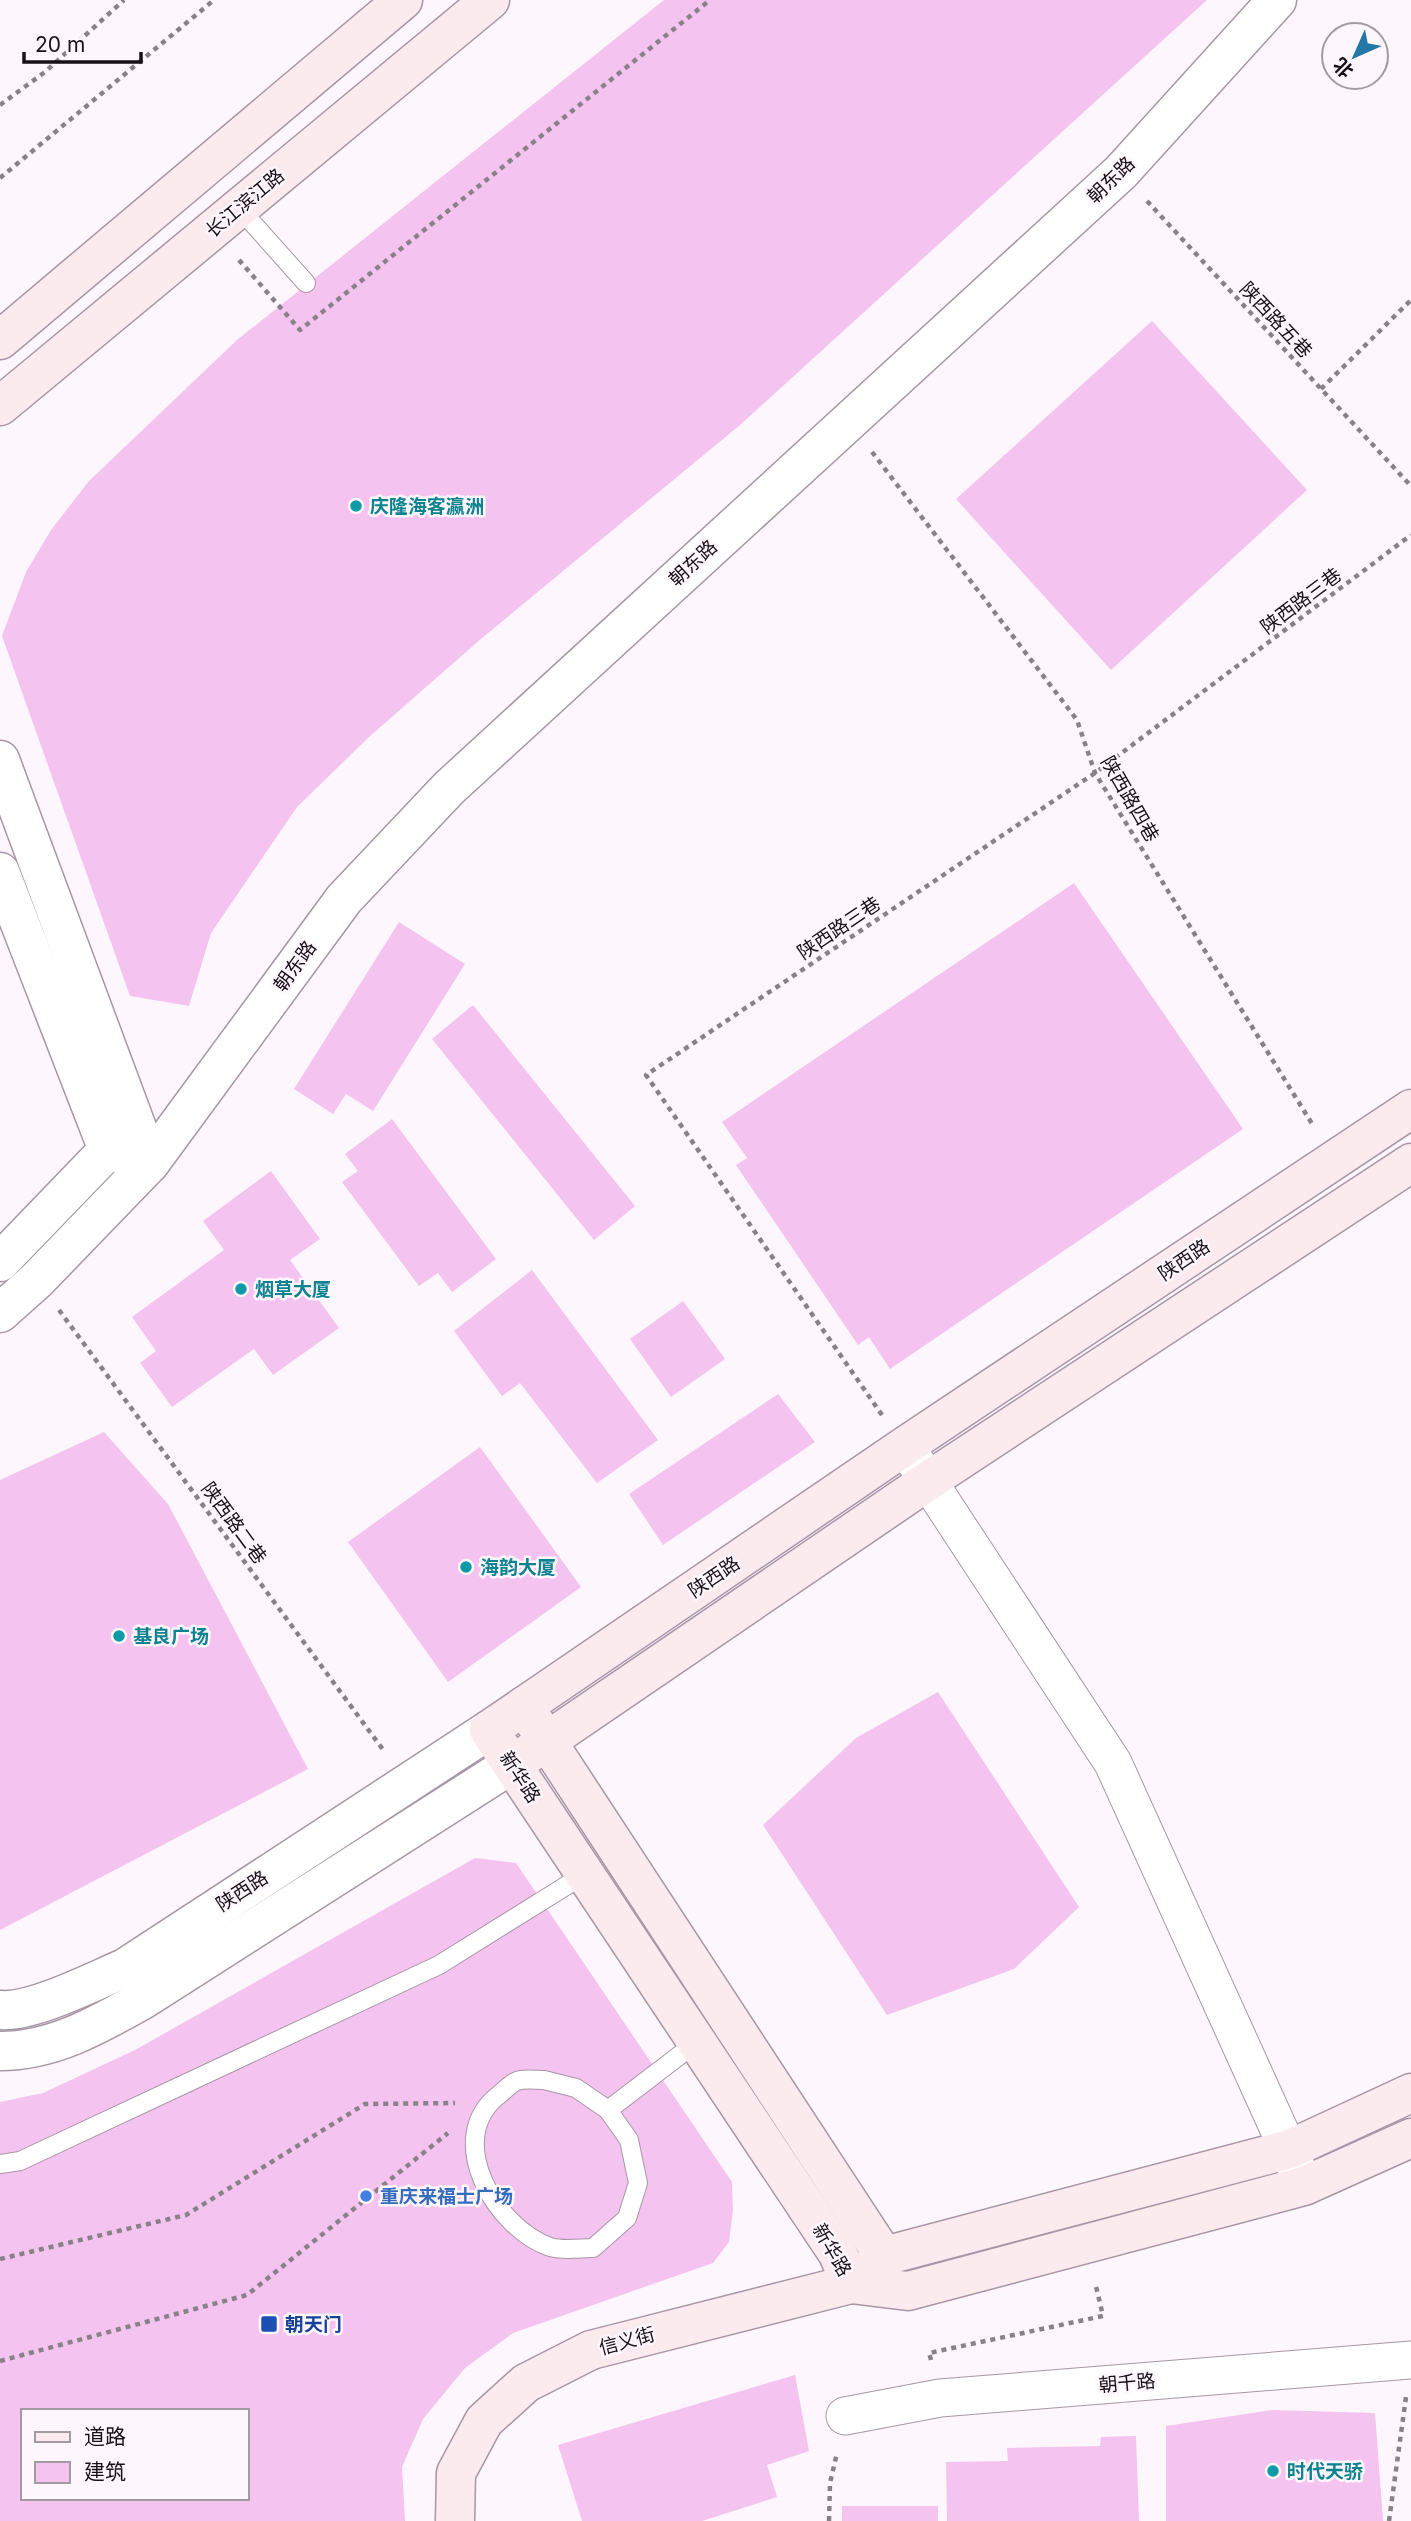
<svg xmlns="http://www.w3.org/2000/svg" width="1411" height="2521" viewBox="0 0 1411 2521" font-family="Inter,'Noto Sans SC',sans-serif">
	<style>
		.building { fill: #f4c3f0; fill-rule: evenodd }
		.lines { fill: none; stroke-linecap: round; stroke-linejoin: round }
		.service-casing { stroke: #a796a5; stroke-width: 20 }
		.minor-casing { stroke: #a796a5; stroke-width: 39 }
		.tertiary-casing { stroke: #a796a5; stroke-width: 41 }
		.secondary-casing { stroke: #a796a5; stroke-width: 41 }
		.path { stroke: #888187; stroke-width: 4.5; stroke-dasharray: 5 5; stroke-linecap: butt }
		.service { stroke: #fff; stroke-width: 18 }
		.minor { stroke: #fff; stroke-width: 37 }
		.tertiary { stroke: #fff; stroke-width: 38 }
		.secondary { stroke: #fbeaee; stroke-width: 38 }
		.culture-dot { fill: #0f9aa8; stroke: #fef6fd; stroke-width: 2.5 }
		.shop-dot { fill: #3f7fe0; stroke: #fef6fd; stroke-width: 2.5 }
		.transit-dot { fill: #1a4fb4; stroke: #fef6fd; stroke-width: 2.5 }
		.labels { text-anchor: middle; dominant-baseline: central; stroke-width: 5; stroke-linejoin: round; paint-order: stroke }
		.street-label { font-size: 19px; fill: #171116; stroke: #fef6fd }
		.culture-label { font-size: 19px; font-weight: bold; fill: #0d838f; stroke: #fef6fd; text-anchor: start }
		.shop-label { font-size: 19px; font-weight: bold; fill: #366cbe; stroke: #fef6fd; text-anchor: start }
		.transit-label { font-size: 19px; font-weight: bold; fill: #164399; stroke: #fef6fd; text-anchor: start }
	</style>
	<rect width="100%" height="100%" fill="#fef6fd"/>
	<g class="building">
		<path d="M664,0H1207L740,425L482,638L369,737L297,807L211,933L189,1006L130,996L2,636L26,572L51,530L89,481L237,340Z"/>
		<path d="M1152,321L1307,490L1111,670L956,499Z"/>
		<path d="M1074,883L1243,1129L890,1369L869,1337L858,1345L736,1165L747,1158L722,1122Z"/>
		<path d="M399,922L465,964L373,1111L346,1094L333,1114L294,1089Z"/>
		<path d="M473,1005L635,1206L594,1240L432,1039Z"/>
		<path d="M392,1119L496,1259L452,1292L438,1273L419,1286L342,1182L358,1171L345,1154Z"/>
		<path d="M271,1171L320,1239L290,1260L339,1328L273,1375L254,1349L172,1407L140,1363L156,1351L132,1317L224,1250L203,1221Z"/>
		<path d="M532,1270L658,1440L597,1483L520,1383L502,1396L454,1331Z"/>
		<path d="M683,1301L725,1359L671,1397L630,1339Z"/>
		<path d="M778,1394L815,1442L663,1545L629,1494Z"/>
		<path d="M104,1432L168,1504L308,1769L0,1930V1480Z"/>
		<path d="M480,1447L581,1587L448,1682L348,1542Z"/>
		<path d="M938,1692L1079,1907L1014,1969L887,2015L763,1825L856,1738Z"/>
		<path d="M475,1858L516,1863L732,2182L733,2210L729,2242L713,2263L513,2333L465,2368L423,2419L402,2467L405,2521H0V2102L43,2093L135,2050ZM23,2411H247V2498H23Z"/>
		<path d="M795,2375L809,2451L767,2465L777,2497L702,2521H582L558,2445Z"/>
		<path d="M1272,2410L1375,2413L1383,2521H1166V2426Z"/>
		<path d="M1136,2436L1139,2521H947L946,2462L1008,2461L1007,2448L1100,2446L1101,2437Z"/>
		<rect x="842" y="2506" width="96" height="15"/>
	</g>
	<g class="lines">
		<g class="service-casing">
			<g id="service">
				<path d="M239,208L306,283"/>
				<path d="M544,2080L576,2088L608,2110L629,2140L638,2183L627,2218L593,2248C581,2248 562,2251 550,2247C495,2228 442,2137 500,2094C505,2090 511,2083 517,2081C524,2078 536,2080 544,2080Z"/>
				<path d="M608,2110L697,2042"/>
				<path d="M0,2164L20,2161L439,1965L585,1874"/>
			</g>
		</g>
		<g class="minor-casing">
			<g id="minor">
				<path d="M905,1446L1113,1763L1301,2178"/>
				<path d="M845,2416L940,2398L1411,2360"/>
			</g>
		</g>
		<g class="tertiary-casing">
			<g id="tertiary">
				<path d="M0,760L150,1163L37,1280L0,1313"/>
				<path d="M0,872L108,1150L0,1262"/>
				<path d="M108,1150L150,1163L344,899L449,788L1121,172L1277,0"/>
				<path d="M0,2010C32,2013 94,1981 125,1968L489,1730"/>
				<path d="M0,2051C53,2051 98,2025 144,1999L512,1764"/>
			</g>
		</g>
		<g class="secondary-casing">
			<g id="secondary">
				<path d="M0,340L403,0"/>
				<path d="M0,406L490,0"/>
				<path d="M1411,1109L905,1446L489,1730L838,2254L851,2284L908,2291L1304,2186L1411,2138"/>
				<path d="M524,1706L884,2256L1290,2149L1411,2093"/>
				<path d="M525,1756L928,1481L1411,1163"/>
				<path d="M455,2521L456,2473L484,2421L526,2383L591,2350L851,2284L871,2267"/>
			</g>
		</g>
		<g class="path">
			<path d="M0,105L45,72L124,0"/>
			<path d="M0,178L214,0"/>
			<path d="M1147,201L1411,486"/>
			<path d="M239,260L300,330L710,0"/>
			<path d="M1321,389L1411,300"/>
			<path d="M872,452L1077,720L1095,773L1314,1127"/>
			<path d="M59,1310L384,1751"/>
			<path d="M882,1415L646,1075L1095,773L1411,535"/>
			<path d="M0,2259L186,2215L365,2104L455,2103"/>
			<path d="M931,2360L929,2353L1103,2316L1095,2282"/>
			<path d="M0,2361L247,2295L448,2133"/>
			<path d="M829,2521L830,2483L837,2453"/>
			<path d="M1389,2521L1406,2397"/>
		</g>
		<use href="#service" class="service"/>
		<use href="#minor" class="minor"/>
		<use href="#tertiary" class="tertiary"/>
		<use href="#secondary" class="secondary"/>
	</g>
	<g class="culture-dot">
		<circle cx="356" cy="506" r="7"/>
		<circle cx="241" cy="1289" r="7"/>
		<circle cx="466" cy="1567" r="7"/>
		<circle cx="119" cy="1636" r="7"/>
		<circle cx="1273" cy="2471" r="7"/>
	</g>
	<circle class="shop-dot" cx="366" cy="2196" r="7"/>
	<rect class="transit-dot" x="260" y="2315" width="18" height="18" rx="3.5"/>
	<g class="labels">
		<g class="street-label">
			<text transform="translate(1111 180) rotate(-44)">朝东路</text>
			<text transform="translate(245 203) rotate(-40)">长江滨江路</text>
			<text transform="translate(1276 320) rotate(47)">陕西路五巷</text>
			<text transform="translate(693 563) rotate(-43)">朝东路</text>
			<text transform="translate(1301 601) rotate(-37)">陕西路三巷</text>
			<text transform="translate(1130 799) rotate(60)">陕西路四巷</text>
			<text transform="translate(839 928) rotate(-34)">陕西路三巷</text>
			<text transform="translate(295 966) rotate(-54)">朝东路</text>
			<text transform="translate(1184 1260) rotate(-34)">陕西路</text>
			<text transform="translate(234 1523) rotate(54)">陕西路二巷</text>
			<text transform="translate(714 1577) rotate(-34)">陕西路</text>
			<text transform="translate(520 1777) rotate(57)">新华路</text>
			<text transform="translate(242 1891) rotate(-33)">陕西路</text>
			<text transform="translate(832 2250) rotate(60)">新华路</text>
			<text transform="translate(627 2341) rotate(-15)">信义街</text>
			<text transform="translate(1127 2383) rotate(-5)">朝千路</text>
		</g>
		<g class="culture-label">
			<text x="370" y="506">庆隆海客瀛洲</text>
			<text x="255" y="1289">烟草大厦</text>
			<text x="480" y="1567">海韵大厦</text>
			<text x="133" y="1636">基良广场</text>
			<text x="1287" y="2471">时代天骄</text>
		</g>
		<g class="shop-label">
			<text x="380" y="2196">重庆来福士广场</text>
		</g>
		<g class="transit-label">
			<text x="285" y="2324">朝天门</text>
		</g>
	</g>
	<rect x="21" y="2409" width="228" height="91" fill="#fef6fd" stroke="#a29aa1" stroke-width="2"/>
	<rect x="35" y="2432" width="35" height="10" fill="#fbeaee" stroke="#a29aa1" stroke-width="2"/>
	<text x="84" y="2444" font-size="21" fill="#171116">道路</text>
	<rect x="35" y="2462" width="35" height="21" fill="#f4c3f0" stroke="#a29aa1" stroke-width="2"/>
	<text x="84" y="2479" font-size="21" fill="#171116">建筑</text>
	<g transform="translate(1355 56) rotate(225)"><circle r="33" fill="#fef6fd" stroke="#a29aa1" stroke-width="2"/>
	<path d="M0-5L12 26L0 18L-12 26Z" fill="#2377a7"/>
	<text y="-10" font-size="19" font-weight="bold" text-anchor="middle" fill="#171116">北</text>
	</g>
	<path d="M24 52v10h117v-10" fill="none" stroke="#171116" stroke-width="3.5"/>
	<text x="35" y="52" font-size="21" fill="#171116" stroke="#fef6fd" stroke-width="5" paint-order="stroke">20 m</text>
</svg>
